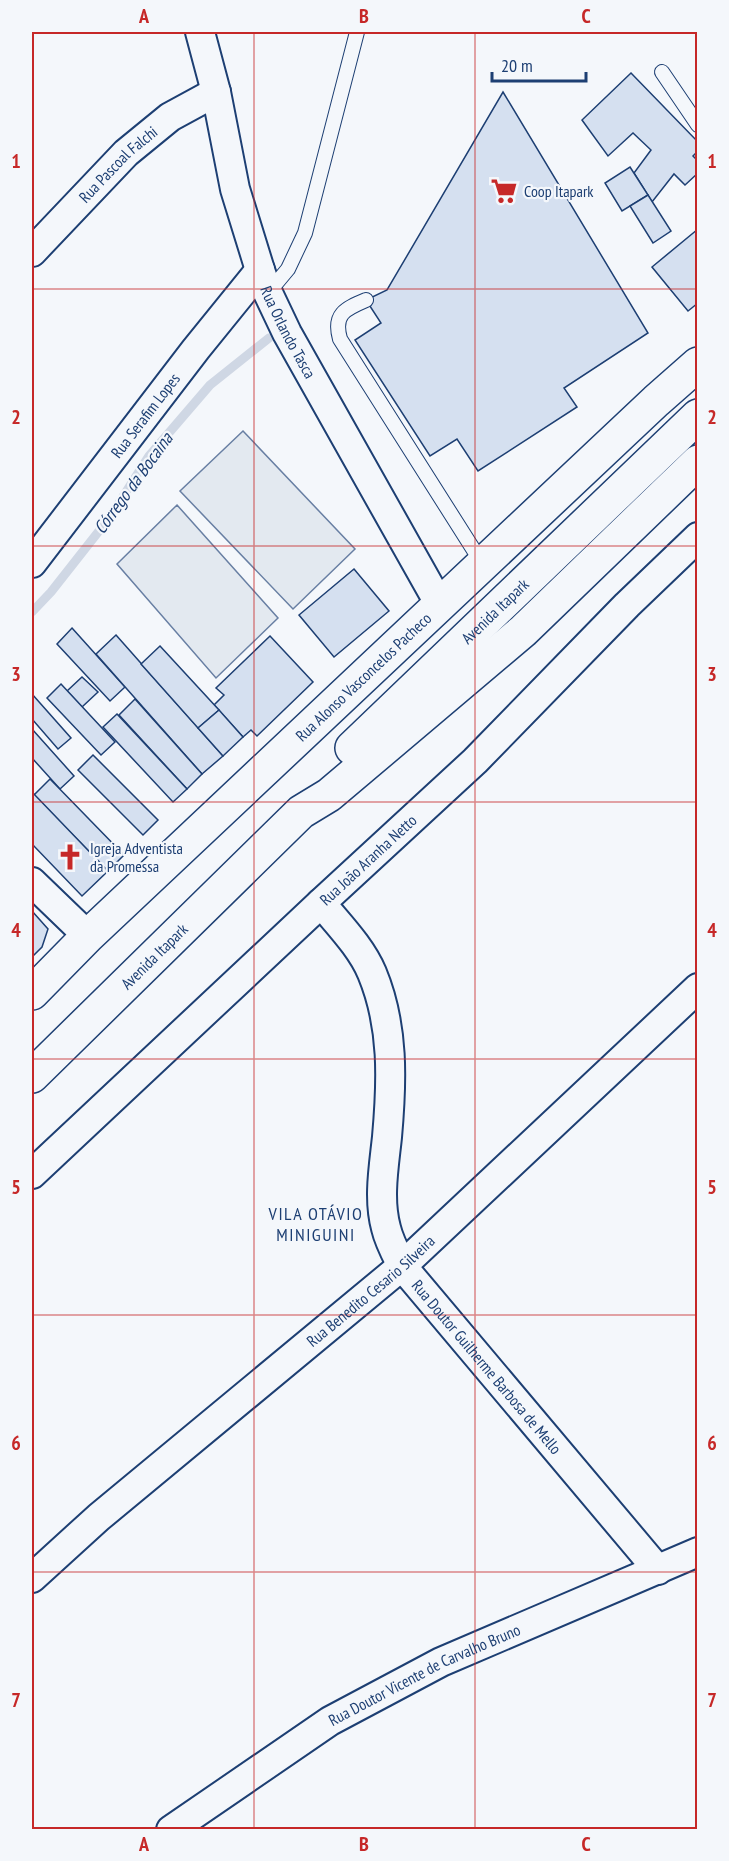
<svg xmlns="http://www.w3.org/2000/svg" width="729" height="1861" viewBox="0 0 729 1861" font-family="'PT Sans Narrow',sans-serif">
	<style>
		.green { fill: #e3e9f0; stroke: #687fa3; stroke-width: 1.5 }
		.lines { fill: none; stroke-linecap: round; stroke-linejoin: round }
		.stream { stroke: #cfd7e4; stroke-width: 9 }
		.building { fill: #d5e0f0; stroke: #1d3f73; stroke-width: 1.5 }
		.lane-casing { stroke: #1d3f73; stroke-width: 16 }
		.street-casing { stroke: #1d3f73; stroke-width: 32 }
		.secondary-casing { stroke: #1d3f73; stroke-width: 36 }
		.lane { stroke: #f4f7fb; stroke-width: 14 }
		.street { stroke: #f4f7fb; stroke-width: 28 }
		.secondary { stroke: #f4f7fb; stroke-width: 33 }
		.grid { fill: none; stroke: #c62828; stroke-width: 1.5; stroke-opacity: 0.55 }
		.labels { text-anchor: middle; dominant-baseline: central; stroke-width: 4.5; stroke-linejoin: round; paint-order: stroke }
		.street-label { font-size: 16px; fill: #1d3f73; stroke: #f4f7fb }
		.poi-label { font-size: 16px; fill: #1d3f73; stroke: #f4f7fb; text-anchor: start }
		.water-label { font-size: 18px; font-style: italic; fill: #1d3f73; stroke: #f4f7fb }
		.neighbourhood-label { font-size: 18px; letter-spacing: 1.5px; fill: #1d3f73; stroke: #f4f7fb }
		.neatline { fill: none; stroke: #c62828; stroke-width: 2 }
		.grid-label { font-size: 20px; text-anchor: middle; font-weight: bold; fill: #c62828 }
	</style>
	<rect width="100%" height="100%" fill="#f4f7fb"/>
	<g class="green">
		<path d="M243,431L355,549L293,609L180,491Z"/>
		<path d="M177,505L278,618L216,678L117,564Z"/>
	</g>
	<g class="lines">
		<path class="stream" d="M32,612L51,592L110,517L149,456L210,385L269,338"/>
	</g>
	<g class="building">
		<path d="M631,73L698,142V151L693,156L698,161V173L685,185L674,174L652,202L634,173L651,150L633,133L608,156L582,120Z"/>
		<path d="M503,92L648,333L564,388L577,407L478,471L457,439L430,456L355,340L381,323L366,300L387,290Z"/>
		<path d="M630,167L648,195L622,211L605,183Z"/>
		<path d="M648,195L671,231L653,243L630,206Z"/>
		<path d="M698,229V303L688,311L652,267Z"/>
		<path d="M354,569L389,611L334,657L299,615Z"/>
		<path d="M72,628L125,687L110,701L57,644Z"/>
		<path d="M116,635L223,756L202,774L96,654Z"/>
		<path d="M270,636L313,682L257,736L251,730L243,737L214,705L224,695L216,688Z"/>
		<path d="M160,646L219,710L198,728L141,664Z"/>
		<path d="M82,677L98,692L82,707L67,691Z"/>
		<path d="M61,684L115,742L101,755L47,698Z"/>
		<path d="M32,694L71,738L58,749L32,719Z"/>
		<path d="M135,699L202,774L187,789L119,715Z"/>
		<path d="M219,710L243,737L223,756L198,728Z"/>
		<path d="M117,714L187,789L173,802L103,727Z"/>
		<path d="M32,729L74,776L60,789L32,758Z"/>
		<path d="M93,755L158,820L143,835L78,770Z"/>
		<path d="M50,779L124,855L108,871L34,795Z"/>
		<path d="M32,792L108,871L82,896L32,844Z"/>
		<path d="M32,911L48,929L42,947L32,957Z"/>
	</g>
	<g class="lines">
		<g class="lane-casing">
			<g id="lane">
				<path d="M662,72L698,125"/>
				<path d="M268,293L288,269L305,233L357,32"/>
				<path d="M366,300C345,309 333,314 340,339L482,563"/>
			</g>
		</g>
		<g class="street-casing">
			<g id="street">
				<path id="s1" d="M200,32L216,92L235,189L260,270L268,293L287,333L440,605"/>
				<path id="s2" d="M32,252L126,153L170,117L216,92"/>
				<path id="s3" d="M32,563L196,349L260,270"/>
				<path d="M32,882L88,936"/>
				<path id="s4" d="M321,903C339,925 361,947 372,973C394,1026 392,1081 387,1137C384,1166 378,1199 386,1228C389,1241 396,1254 402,1266L658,1570"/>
				<path id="s5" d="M32,1174L321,903L475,761L627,605L698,537"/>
				<path id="s6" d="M32,1578L99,1517L402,1266L698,988"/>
				<path id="s7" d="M171,1830L330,1721L441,1662L698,1552"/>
			</g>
		</g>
		<g class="secondary-casing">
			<g id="secondary">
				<path id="s8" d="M352,748L698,416"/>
				<path id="s9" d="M32,993L88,936L656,401L698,364"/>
				<path id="s10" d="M32,1076L301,812L329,795L523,631L698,462"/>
			</g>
		</g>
		<use href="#lane" class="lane"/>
		<use href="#street" class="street"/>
		<use href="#secondary" class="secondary"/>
	</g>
	<path class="grid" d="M254,32V1830M475,32V1830M32,289H698M32,546H698M32,802H698M32,1059H698M32,1315H698M32,1572H698"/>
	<defs>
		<g id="supermarket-bare" transform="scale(2.07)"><path d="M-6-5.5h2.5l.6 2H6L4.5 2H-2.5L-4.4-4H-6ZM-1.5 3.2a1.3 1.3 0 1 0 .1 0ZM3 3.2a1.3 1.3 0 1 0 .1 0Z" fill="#c62828" stroke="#f4f7fb" stroke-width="2.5" paint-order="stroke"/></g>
		<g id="church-bare" transform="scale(2.07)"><path d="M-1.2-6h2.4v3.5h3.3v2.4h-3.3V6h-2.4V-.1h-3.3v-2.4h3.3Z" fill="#c62828" stroke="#f4f7fb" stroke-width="2.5" paint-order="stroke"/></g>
	</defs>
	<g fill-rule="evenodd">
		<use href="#supermarket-bare" x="504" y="191"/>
		<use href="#church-bare" x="70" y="857"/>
	</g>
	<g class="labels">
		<g class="street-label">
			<text stroke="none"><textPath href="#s2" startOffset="123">Rua Pascoal Falchi</textPath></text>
			<text stroke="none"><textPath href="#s1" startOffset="314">Rua Orlando Tasca</textPath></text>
			<text stroke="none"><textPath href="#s3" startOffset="186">Rua Serafim Lopes</textPath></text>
			<text stroke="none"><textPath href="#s8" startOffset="198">Avenida Itapark</textPath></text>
			<text stroke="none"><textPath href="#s9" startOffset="458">Rua Alonso Vasconcelos Pacheco</textPath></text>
			<text stroke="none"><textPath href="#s5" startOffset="460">Rua João Aranha Netto</textPath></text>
			<text stroke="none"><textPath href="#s10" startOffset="171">Avenida Itapark</textPath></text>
			<text stroke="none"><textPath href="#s6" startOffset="444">Rua Benedito Cesario Silveira</textPath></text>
			<text stroke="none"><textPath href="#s4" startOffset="518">Rua Doutor Guilherme Barbosa de Mello</textPath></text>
			<text stroke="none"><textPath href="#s7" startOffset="298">Rua Doutor Vicente de Carvalho Bruno</textPath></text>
		</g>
		<g class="poi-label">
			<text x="524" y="191">Coop Itapark</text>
			<text x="90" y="848">Igreja Adventista<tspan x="90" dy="18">da Promessa</tspan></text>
		</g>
		<g class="water-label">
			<text transform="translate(133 483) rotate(-54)">Córrego da Bocaina</text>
		</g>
		<g class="neighbourhood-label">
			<text x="316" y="1213">VILA OTÁVIO<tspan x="316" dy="21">MINIGUINI</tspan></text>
		</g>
	</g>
	<rect width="729" height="1861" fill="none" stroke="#f4f7fb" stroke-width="66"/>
	<path d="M492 72v9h94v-9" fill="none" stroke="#1d3f73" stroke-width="3"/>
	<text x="501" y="72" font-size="18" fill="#1d3f73" stroke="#f4f7fb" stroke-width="4.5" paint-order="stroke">20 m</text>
	<rect x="33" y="33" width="663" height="1795" class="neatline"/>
	<g class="grid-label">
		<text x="144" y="23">A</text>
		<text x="364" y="23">B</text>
		<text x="586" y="23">C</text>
		<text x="16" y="168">1</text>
		<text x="712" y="168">1</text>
		<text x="16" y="424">2</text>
		<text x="712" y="424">2</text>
		<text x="16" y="681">3</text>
		<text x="712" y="681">3</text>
		<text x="16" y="937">4</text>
		<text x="712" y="937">4</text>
		<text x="16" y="1194">5</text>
		<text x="712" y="1194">5</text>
		<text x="16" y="1450">6</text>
		<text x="712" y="1450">6</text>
		<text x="16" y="1707">7</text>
		<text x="712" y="1707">7</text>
		<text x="144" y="1851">A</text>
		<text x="364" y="1851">B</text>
		<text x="586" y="1851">C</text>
	</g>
</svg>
